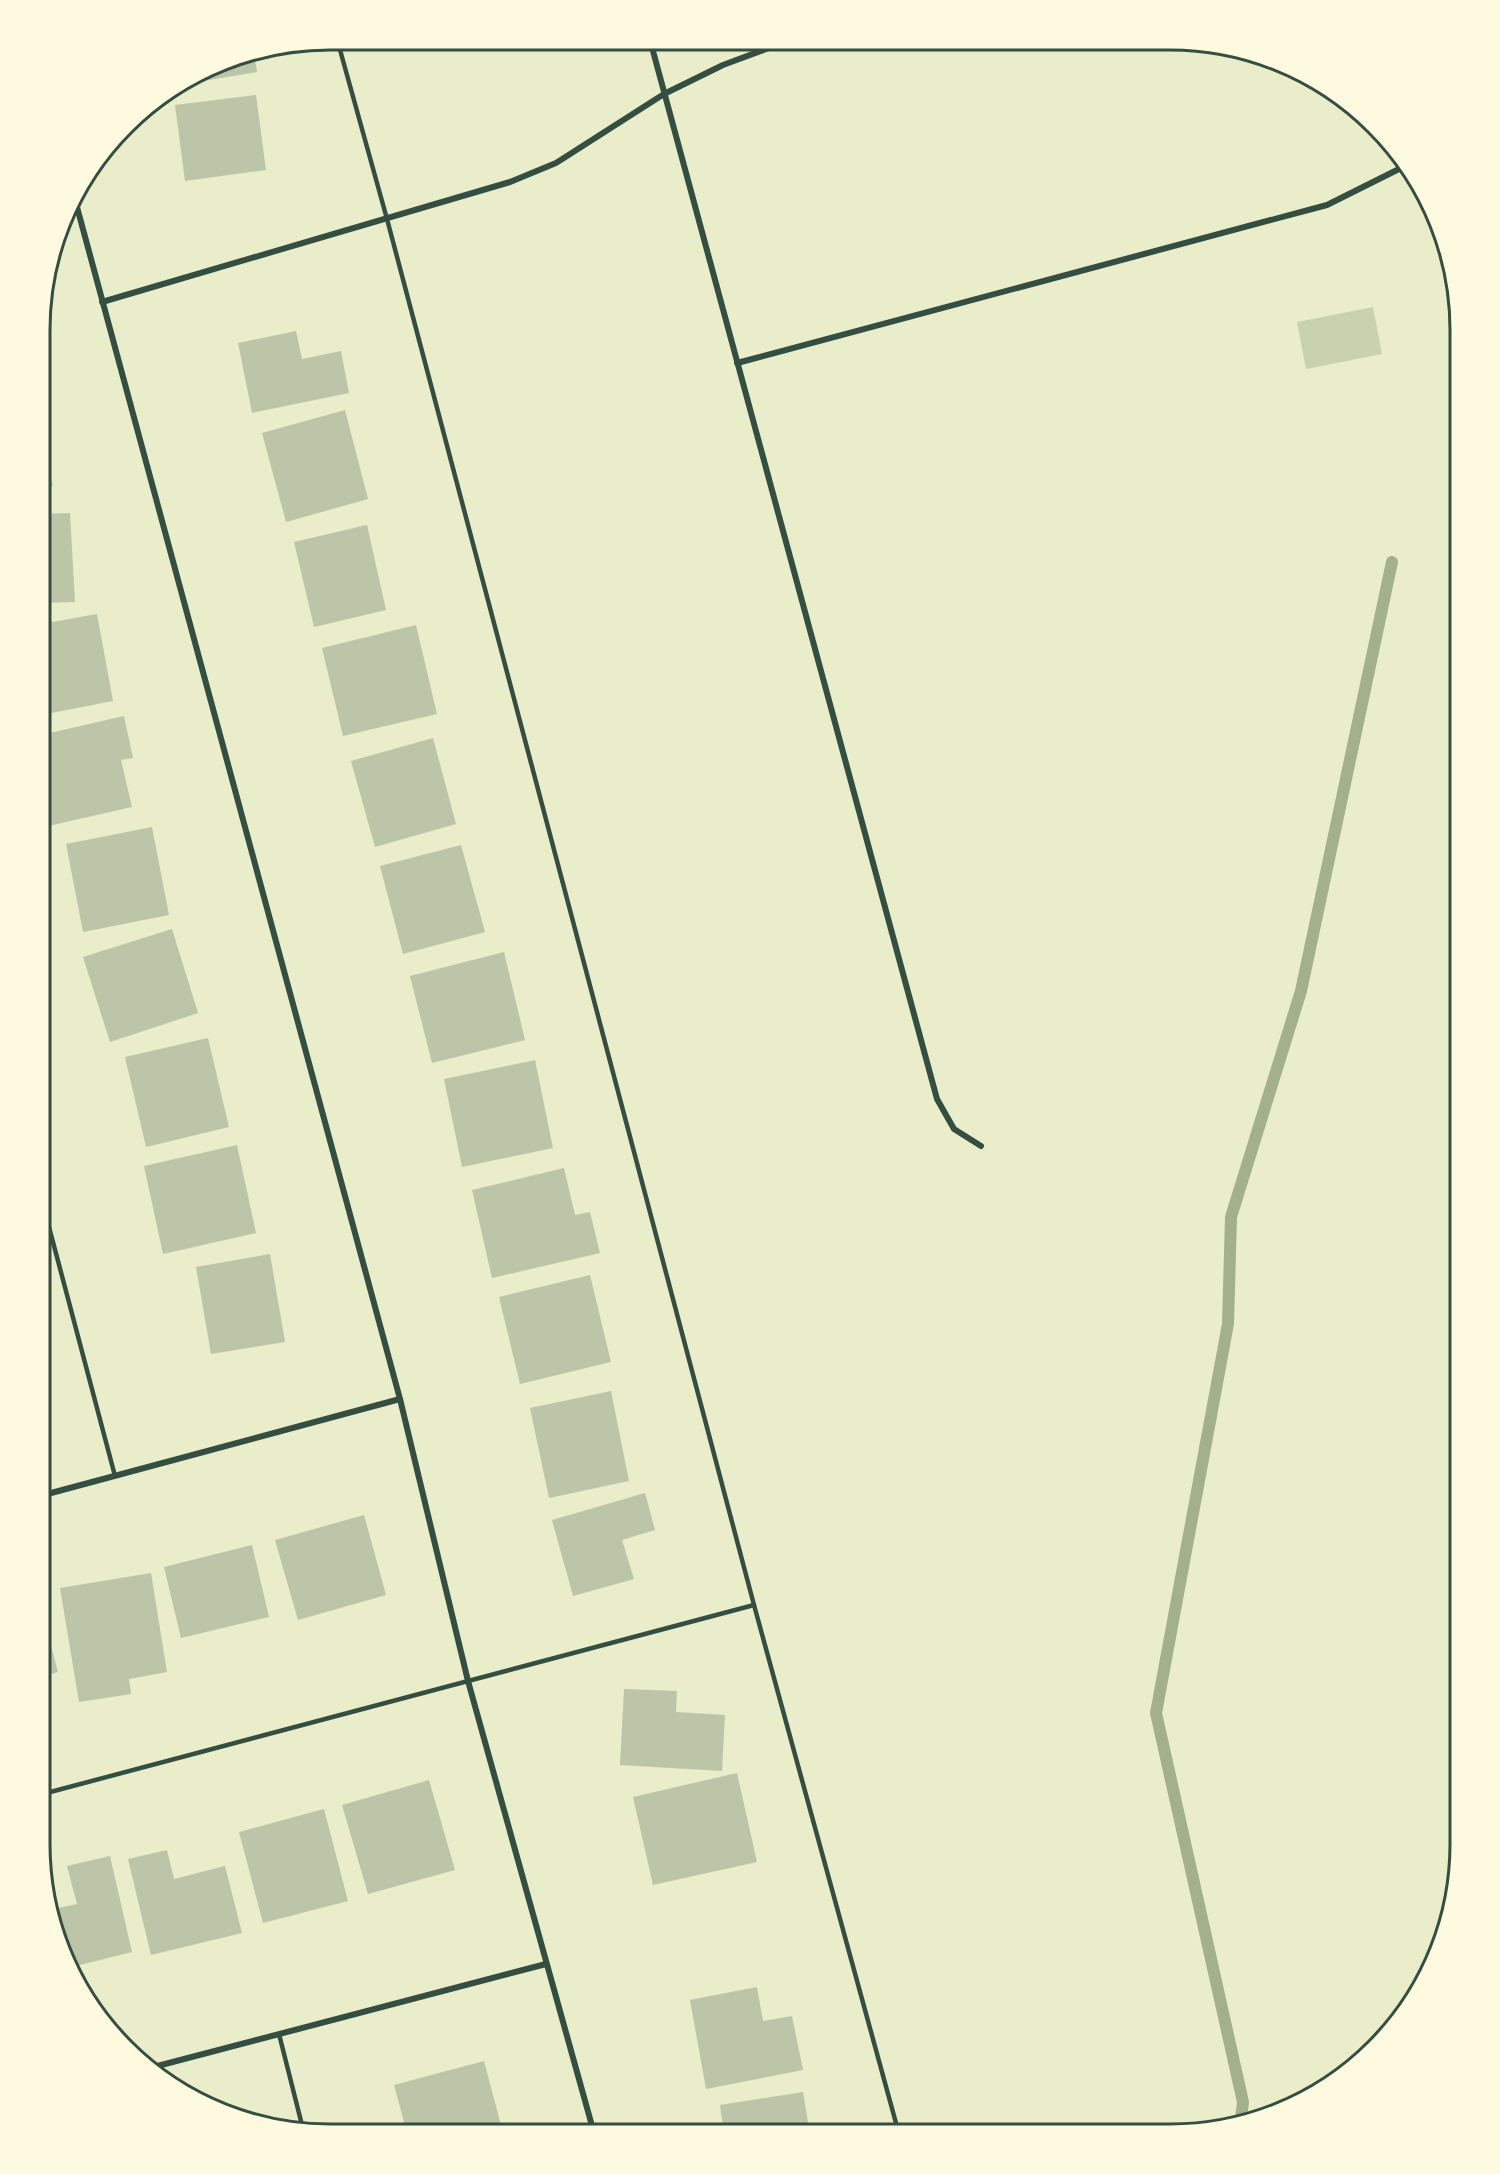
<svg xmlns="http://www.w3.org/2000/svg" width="1500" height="2174" viewBox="0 0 1500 2174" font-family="Cabin,sans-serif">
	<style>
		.green { fill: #cad2ad }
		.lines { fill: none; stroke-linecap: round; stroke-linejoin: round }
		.stream { stroke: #a3b18a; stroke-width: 12 }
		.building { fill: #bcc5a7 }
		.service { stroke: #344e41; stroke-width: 4.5 }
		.minor { stroke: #344e41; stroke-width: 6 }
		.rim { fill: none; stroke: #344e41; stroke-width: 3 }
	</style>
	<rect width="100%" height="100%" fill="#e9edc9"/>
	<path class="green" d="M1373,307L1382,354L1306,369L1297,322Z"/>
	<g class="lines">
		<path class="stream" d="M1241,2119L1243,2102L1156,1713L1228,1324L1231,1217L1301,991L1392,562"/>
	</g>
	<g class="building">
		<path d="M254,52L257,72L185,84L236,55Z"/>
		<path d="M256,95L266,170L185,181L175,105Z"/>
		<path d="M296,331L302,359L341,351L349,393L252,413L238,343Z"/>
		<path d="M345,410L368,499L286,522L262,433Z"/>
		<path d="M41,442L53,486L41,489Z"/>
		<path d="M70,513L75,602L41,603V514Z"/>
		<path d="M367,525L386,610L314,627L294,542Z"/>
		<path d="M97,614L113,701L41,715V624Z"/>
		<path d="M416,625L437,714L343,736L322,648Z"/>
		<path d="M124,716L133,758L121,760L132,807L48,826L41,794V735Z"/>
		<path d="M433,738L456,824L375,847L351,761Z"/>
		<path d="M152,827L169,915L83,932L66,844Z"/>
		<path d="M461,845L485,932L403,954L380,866Z"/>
		<path d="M172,929L198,1013L110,1042L83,957Z"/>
		<path d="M504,952L525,1040L432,1063L410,976Z"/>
		<path d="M208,1038L229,1127L146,1147L125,1057Z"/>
		<path d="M535,1060L553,1148L462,1167L444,1079Z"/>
		<path d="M237,1145L256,1233L163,1254L144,1166Z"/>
		<path d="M564,1168L575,1215L590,1212L600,1253L492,1278L472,1190Z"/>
		<path d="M270,1254L285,1342L211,1354L196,1267Z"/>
		<path d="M590,1275L611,1362L520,1384L499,1297Z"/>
		<path d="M611,1391L629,1481L549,1498L530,1408Z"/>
		<path d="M645,1493L655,1530L622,1540L634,1579L573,1596L552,1520Z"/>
		<path d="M364,1515L386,1595L298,1620L275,1540Z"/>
		<path d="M252,1545L269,1617L181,1638L164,1567Z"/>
		<path d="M151,1573L167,1672L129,1679L131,1694L79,1702L60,1588Z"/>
		<path d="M40,1605L58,1672L39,1678V1605Z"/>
		<path d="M624,1689L677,1691L676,1712L725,1715L722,1771L620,1765Z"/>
		<path d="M737,1773L757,1862L653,1885L633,1797Z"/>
		<path d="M429,1780L455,1870L368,1894L342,1805Z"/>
		<path d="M324,1809L348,1901L263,1923L239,1832Z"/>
		<path d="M167,1850L174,1879L225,1866L242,1933L151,1955L128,1859Z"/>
		<path d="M110,1856L132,1952L68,1968L54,1909L77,1904L67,1866Z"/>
		<path d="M757,1987L763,2021L792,2016L803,2070L706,2089L690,2000Z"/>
		<path d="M484,2061L503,2133H407L394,2085Z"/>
		<path d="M803,2092L810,2134H724L720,2105Z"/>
	</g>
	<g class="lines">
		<g class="service">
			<path d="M337,39L387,219L754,1605L899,2134"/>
			<path d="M40,1193L115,1476"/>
			<path d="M39,1795L754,1605"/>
			<path d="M279,2034L304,2133"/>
		</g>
		<g class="minor">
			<path d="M650,40L937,1099L954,1129L981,1146"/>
			<path d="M74,196L400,1399L468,1681L594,2133"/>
			<path d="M102,302L510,182L556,163L664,94L723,65L774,46L795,40"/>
			<path d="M737,363L1327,205L1399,169L1407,162"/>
			<path d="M1461,1178L1459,1155L1461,1068"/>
			<path d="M40,1496L400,1399"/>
			<path d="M146,2069L546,1964"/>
		</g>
	</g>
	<path d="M0 0H1500V2174H0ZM330 50H1170A280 280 0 0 1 1450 330V1844A280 280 0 0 1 1170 2124H330A280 280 0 0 1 50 1844V330A280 280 0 0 1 330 50Z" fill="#fefae0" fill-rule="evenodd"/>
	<path class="rim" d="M330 50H1170A280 280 0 0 1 1450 330V1844A280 280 0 0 1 1170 2124H330A280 280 0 0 1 50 1844V330A280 280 0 0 1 330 50Z"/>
</svg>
